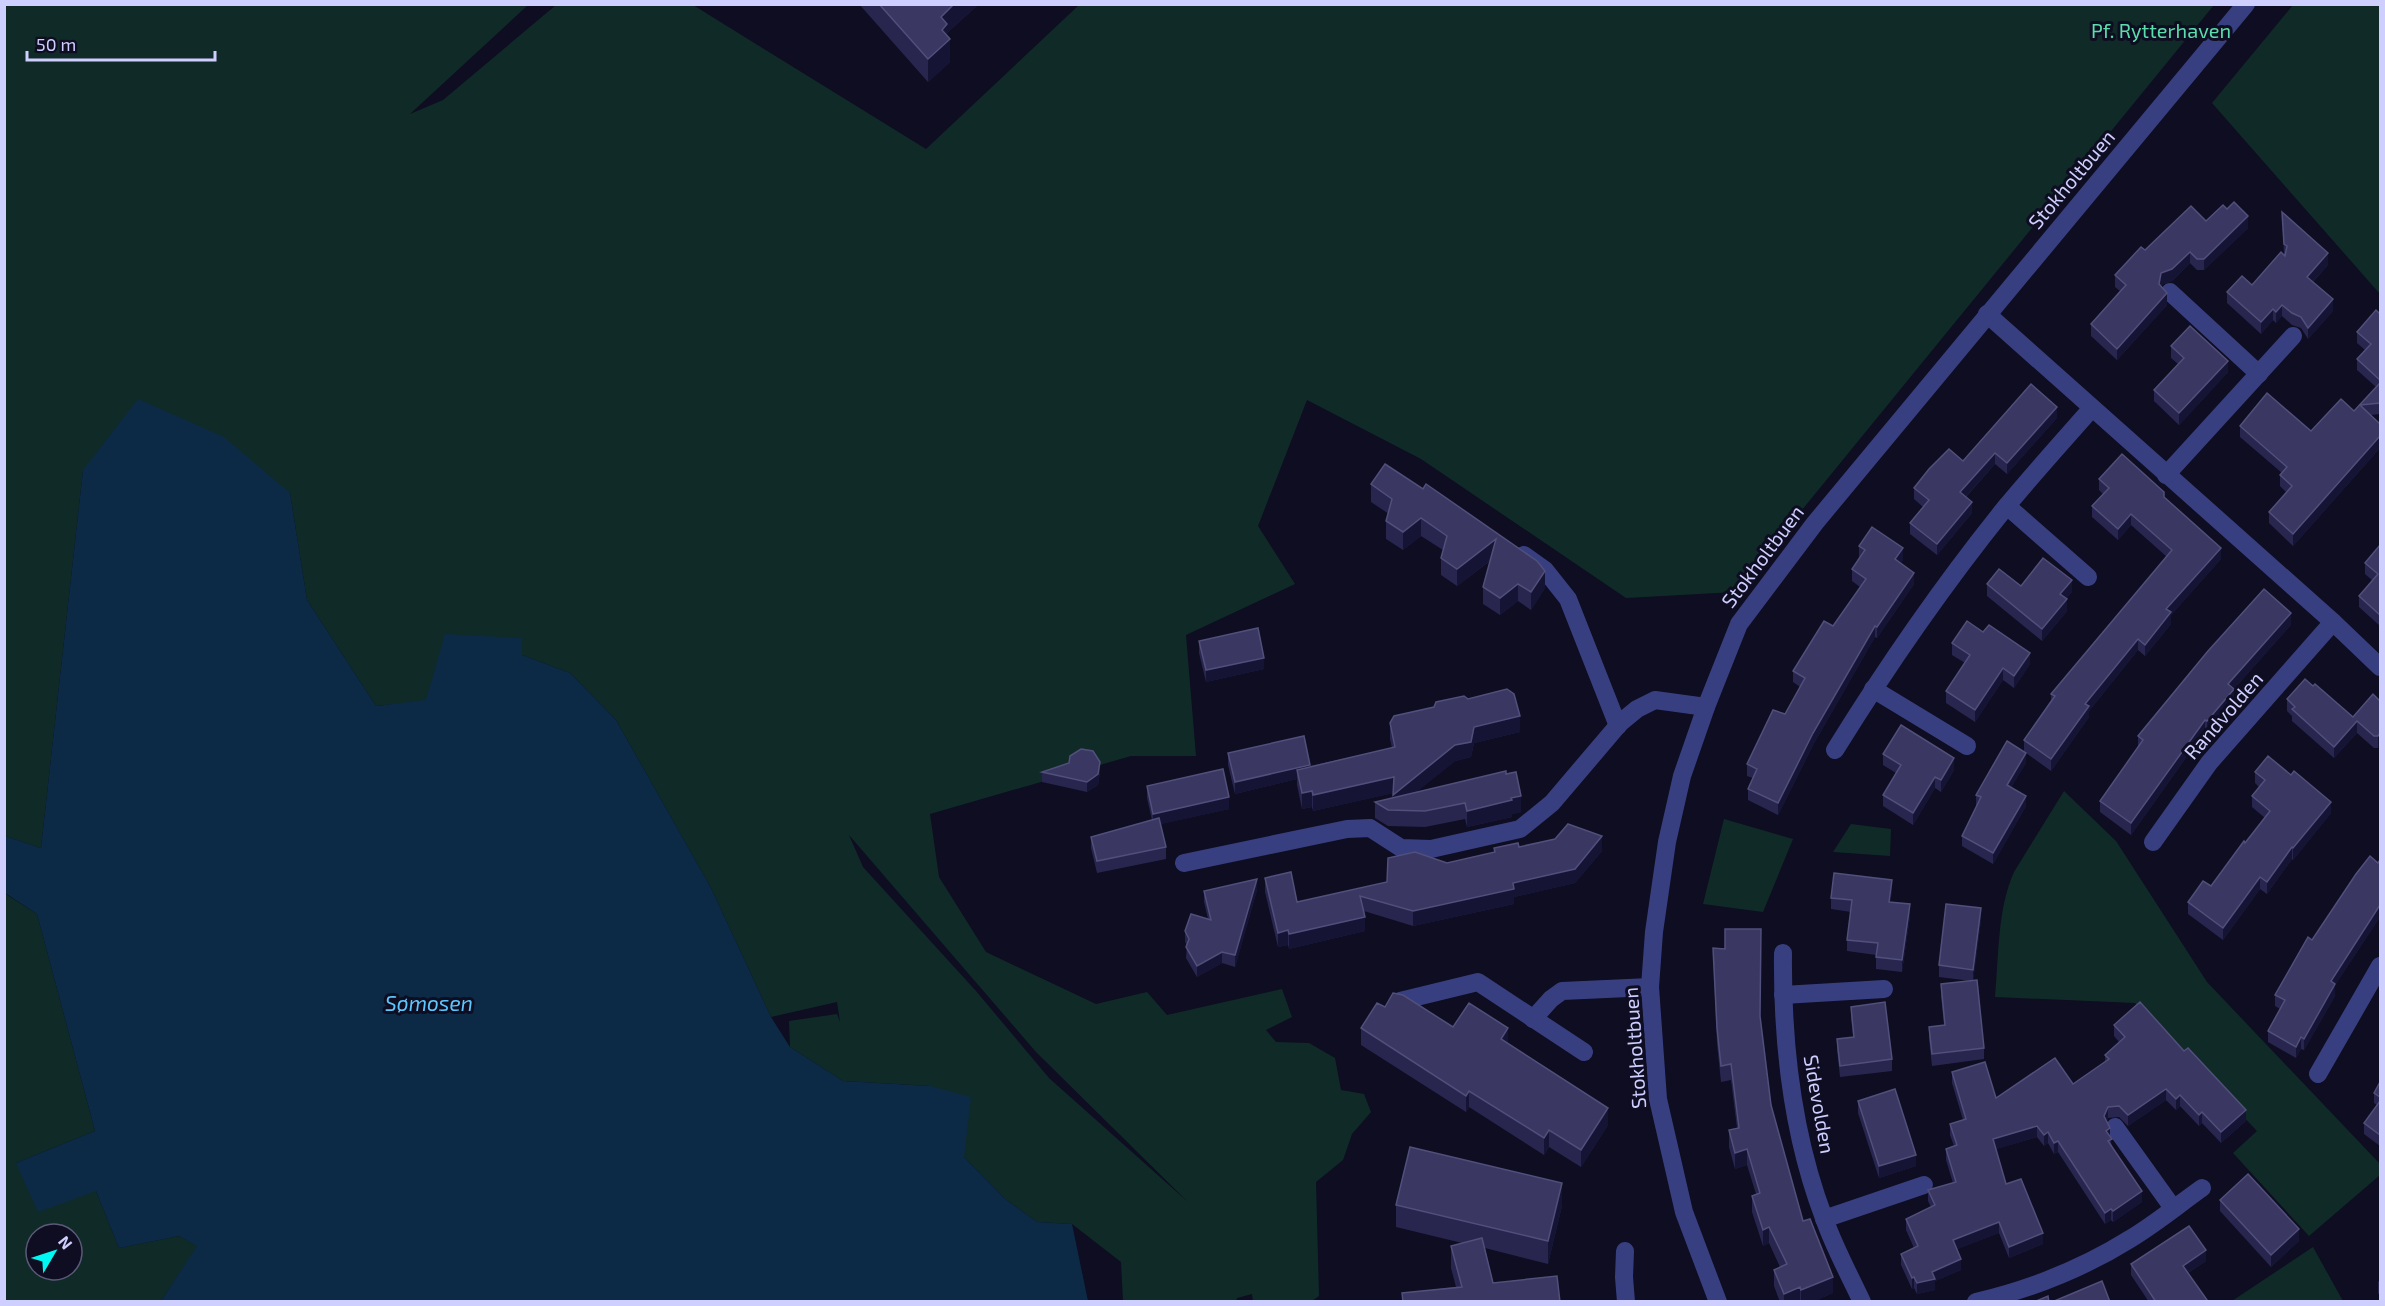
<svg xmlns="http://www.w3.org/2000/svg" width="2385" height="1306" viewBox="0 0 2385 1306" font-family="'Exo 2',sans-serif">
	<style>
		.green { fill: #102b27; fill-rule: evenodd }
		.water { fill: #0c2a46 }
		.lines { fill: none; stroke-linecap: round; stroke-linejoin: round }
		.minor { stroke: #383f80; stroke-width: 18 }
		.wall { fill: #28264f }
		.shaded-wall { fill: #161435 }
		.building { fill: #3a3862; stroke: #514f7b; stroke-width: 1.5 }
		.labels { text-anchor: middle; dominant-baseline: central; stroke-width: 6; stroke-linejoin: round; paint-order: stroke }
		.park-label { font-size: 20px; fill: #5adeac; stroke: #0e0d21 }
		.street-label { font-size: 20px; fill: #ceceff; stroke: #0e0d21 }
		.water-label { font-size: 21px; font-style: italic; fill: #5cc8fe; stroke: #0e0d21 }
	</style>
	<rect width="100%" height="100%" fill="#0e0d21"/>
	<g class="green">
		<path d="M5,5H528L410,114L443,100L556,5H693L926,149L1079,5H2214L1735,592L1626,598L1421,459L1307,400L1258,526L1295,584L1186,635L1196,756H1131L930,814L939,877L986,952L1096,1004L1147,992L1167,1015L1282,989L1292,1017L1266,1030L1276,1042L1309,1043L1335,1058L1341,1090L1364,1094L1371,1112L1352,1134L1343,1160L1316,1182L1319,1296L1312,1301H1253L1252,1294L1237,1298L1236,1301H1123L1121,1262L1072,1224L1037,1222L1004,1198L964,1157L930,1086L843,1081L790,1047L789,1021L837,1014L840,1022L837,1002L771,1017L711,888L616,720L570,673L522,655L426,701L376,706L307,600L290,493L83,470L41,848L5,836ZM849,835L1036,1052L1188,1202L1049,1078L976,991L863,867Z"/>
		<path d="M2293,5H2380V294L2212,103Z"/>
		<path d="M2064,791L2116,841L2207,982L2380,1164V1175L2309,1236L2233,1153L2257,1131L2135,1003L1995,997C1999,956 1997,910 2014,872Z"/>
		<path d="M1724,819L1793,839L1763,912L1703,904Z"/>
		<path d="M1851,824L1891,829L1890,856L1833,852Z"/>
		<path d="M4,893L37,914L95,1131L16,1163L96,1191L119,1248L179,1236L198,1246L161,1301H5ZM36,1234H72V1270H36Z"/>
		<path d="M2313,1247L2343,1301H2232Z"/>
	</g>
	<path class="water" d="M138,399L224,437L290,493L307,600L376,706L426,700L445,634L522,638V655L570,673L616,720L711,888L771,1017L790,1047L843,1081L930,1086L971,1097L964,1157L1004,1198L1037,1222L1072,1224L1088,1301H161L197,1246L179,1236L119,1248L96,1191L38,1212L16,1163L95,1131L37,914L5,893V836L41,848L83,470Z"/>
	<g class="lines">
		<g class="minor">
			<path d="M2170,292L2259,374"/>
			<path d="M1987,314L2333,622L2380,667"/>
			<path d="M2166,475L2293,336"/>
			<path d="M2007,506L2088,577"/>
			<path d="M1524,555L1545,570L1568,599L1618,726"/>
			<path d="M1873,689L1967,746"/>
			<path d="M1835,750C1887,666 1943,585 2005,508C2033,474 2063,441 2092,408"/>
			<path d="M2153,842L2209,763L2333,622"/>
			<path d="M1184,863L1347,829L1370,828L1401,848L1431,849L1520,829L1552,803L1620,723L1637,709L1655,700L1706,707"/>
			<path d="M1783,953C1782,1043 1792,1134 1824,1218C1834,1247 1849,1274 1862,1302"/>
			<path d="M1783,995L1884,989"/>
			<path d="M1400,1001L1478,982L1584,1052"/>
			<path d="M1533,1019L1551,999L1562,991L1650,987"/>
			<path d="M2318,1074L2380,966"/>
			<path d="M2115,1127L2173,1208"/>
			<path d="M1824,1219L1924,1185"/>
			<path d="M1625,1251L1624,1277L1626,1302"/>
			<path d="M1718,1302L1684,1212L1658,1099L1650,987L1654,932L1667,842L1682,776L1706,707L1739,624L1815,523L2246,4"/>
			<path d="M1976,1302C2031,1289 2082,1269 2130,1239C2155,1224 2178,1205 2202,1188"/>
		</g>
	</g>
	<g class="wall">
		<path d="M859,4H979L947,33L950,62L928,82Z"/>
		<path d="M2282,212L2328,265L2313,282L2333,311L2308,339L2301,328L2292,325L2282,316L2276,323L2273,320L2261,334L2227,303V292L2252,285L2284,255Z"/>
		<path d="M2206,221L2248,228L2204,270H2197L2190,263L2172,281L2161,285L2167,305L2117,360L2091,336V324L2120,291L2115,287V275L2145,250Z"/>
		<path d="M2380,314V414L2371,415L2380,424V448L2293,546L2269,523V512L2286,492L2280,486V475L2282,473L2240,437V426L2311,431L2354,411L2376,387L2357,370V359L2365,350L2357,343V332Z"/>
		<path d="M2171,346L2228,372L2179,425L2154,401V390L2178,364L2171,358Z"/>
		<path d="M2057,418L2007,474L1995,464L1966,497L1972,513L1937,555L1910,534V523L1923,507L1914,499V488L1963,461Z"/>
		<path d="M2099,479L2164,497L2221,559L2171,615V624L2145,656L2138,650L2089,711V717L2051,771L2026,753V763L2011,787L2026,806L1993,864L1962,846V836L1977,805H1976V795L2024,751V740L2051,700V694L2167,557L2131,525L2118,540L2092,517V506L2103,494L2099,490Z"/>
		<path d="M1371,484L1545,588L1531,610L1518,601L1500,615L1483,604V587L1490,561L1457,586L1441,575V558L1443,550L1421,536L1403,550L1386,539V521L1389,514L1371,502Z"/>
		<path d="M2380,545V626L2359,607V596L2373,581L2365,574V563Z"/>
		<path d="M1859,546L1903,560L1900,563L1914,584L1877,638L1875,637L1813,745L1778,815L1748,800V789L1753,778L1747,776V764L1785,714L1800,687L1793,682V671L1833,626L1860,587L1852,581V569L1859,557Z"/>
		<path d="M1987,584L2021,586L2072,592L2066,599L2067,611L2042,641L1987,596Z"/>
		<path d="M2291,625L2234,689V700L2207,733L2205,731L2131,835L2100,812V801L2138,747V736Z"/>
		<path d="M1199,641L1264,669L1206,682L1199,653Z"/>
		<path d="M1952,643L2030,664L2014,688L2003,680L1975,722L1946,703V691L1965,663L1952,655Z"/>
		<path d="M2287,699L2353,717L2380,701L2378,748H2374L2357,733L2334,758L2292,721V716L2287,711Z"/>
		<path d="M1390,723L1520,732L1474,743L1471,757L1455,761L1416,792L1521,812L1512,814V817L1467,827L1465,819L1425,827L1388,826L1375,818V802L1393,798V793L1313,811L1312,807L1302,809L1297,785V779L1235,794L1228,765V753L1310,766L1392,748L1390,739Z"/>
		<path d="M1883,754L1954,770L1941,792L1935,788L1913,825L1883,806V795L1896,773L1883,765Z"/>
		<path d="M1042,772H1100L1098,785L1087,792L1042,782Z"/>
		<path d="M2255,772L2331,813L2293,860L2292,859L2267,894L2260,889L2223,940L2188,914V902L2211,886L2265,818L2252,807V796L2259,787L2255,783Z"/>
		<path d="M1147,786L1229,809L1160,824L1166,847V859L1097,873L1091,848V837L1152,820L1147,798Z"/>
		<path d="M1519,847L1602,851L1575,883L1514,897V904L1413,926L1364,911L1365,931L1289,949L1288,945L1278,947L1265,892V878L1297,902L1387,882L1447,863L1494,852V848Z"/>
		<path d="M2380,860V917L2335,985V996L2304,1050L2301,1049L2296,1058L2268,1042V1031L2280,1009L2275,1006V995L2312,940Z"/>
		<path d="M1257,890L1235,967L1222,963L1197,977L1186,958L1187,945L1185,942V931L1208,919L1204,902V891Z"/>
		<path d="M1892,891L1890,902L1910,916L1902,972L1876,969V955L1847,951V940L1851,912L1831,909V898Z"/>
		<path d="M1981,920L1973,981L1984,1048V1059L1932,1066L1929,1039V1027L1944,1025L1941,996V984L1971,981L1939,977V965Z"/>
		<path d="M1713,948L1760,1017L1771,1105L1803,1221L1833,1293L1812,1302H1780L1774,1286V1270L1780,1267L1769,1243L1763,1246L1752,1212V1196L1756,1194L1747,1165L1735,1169L1729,1147V1130L1737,1128L1731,1080L1721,1082L1717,1044Z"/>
		<path d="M1385,1007L1508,1044L1608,1125L1581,1167L1549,1147L1544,1155L1469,1107L1466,1112L1361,1045V1028Z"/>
		<path d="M1851,1007L1892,1059V1071L1840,1077L1837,1050V1039L1853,1037L1851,1018Z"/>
		<path d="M2114,1025L2246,1121L2221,1143L2202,1123L2199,1126L2180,1106L2176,1110L2166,1100L2128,1126L2119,1117L2108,1118L2106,1122L2112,1146L2142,1202L2113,1222L2111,1220L2105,1224L2058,1152L2054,1154L2048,1143L2044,1146L2037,1137L1996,1149L2006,1184L2043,1244L2009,1258L1999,1233L1957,1249L1961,1270L1935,1281V1290L1917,1294L1914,1288L1912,1289L1901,1265V1254L1914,1248L1906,1230V1219L1931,1207L1928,1201V1190L1953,1183L1946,1160V1149L1954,1146L1950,1135V1124L1963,1120L1952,1083V1072L1996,1098L2073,1084L2105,1062V1055L2119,1042L2114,1036Z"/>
		<path d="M2380,1082V1146L2364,1134V1123L2377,1105L2374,1103V1093Z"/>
		<path d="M1858,1101L1916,1166L1879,1178L1858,1113Z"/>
		<path d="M2220,1200L2299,1241L2271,1267L2220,1211Z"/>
		<path d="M1396,1205L1562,1206L1548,1264L1485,1248L1493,1283L1560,1302H1402V1293L1456,1287L1451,1268V1246L1462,1243L1396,1227Z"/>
		<path d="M2206,1261L2188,1273L2207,1302H2149L2131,1275V1264Z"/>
		<path d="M2380,1279V1296L2378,1293V1282Z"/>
	</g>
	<g class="shaded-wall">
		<path d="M954,4H979L947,33V42L950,39V62L928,82V59L941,17Z"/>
		<path d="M2248,216V228L2204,270V259Z"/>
		<path d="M2190,252V263L2172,281L2161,285L2159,295V284L2161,273Z"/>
		<path d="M2328,253V265L2307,288V277Z"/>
		<path d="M2167,293V305L2117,360V349Z"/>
		<path d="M2333,299V311L2308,339V328Z"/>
		<path d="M2282,305V316L2276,323V312Z"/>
		<path d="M2273,309V320L2261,334V322Z"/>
		<path d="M2228,361V372L2179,425V413Z"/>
		<path d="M2057,407V418L2007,474V463Z"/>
		<path d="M2380,436V448L2293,546V534Z"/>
		<path d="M1995,453V464L1960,503V492Z"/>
		<path d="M1972,502V513L1937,555V544Z"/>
		<path d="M2131,514V525L2118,540V529Z"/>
		<path d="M1421,518V536L1403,550V532Z"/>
		<path d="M1496,539V556L1457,586V569Z"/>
		<path d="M1903,548V560L1895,571V559Z"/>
		<path d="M2221,548V559L2171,615V624L2145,656V645L2166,609Z"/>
		<path d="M1545,571V588L1531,610V592Z"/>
		<path d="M1914,573V584L1877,638V627Z"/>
		<path d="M2072,580V592L2060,606V594Z"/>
		<path d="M1518,584V601L1500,615V598Z"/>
		<path d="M2067,599V611L2042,641V629Z"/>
		<path d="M2291,613V625L2234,689V700L2207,733V721L2228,684Z"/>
		<path d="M1875,626V637L1813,745L1778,815V803L1813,733Z"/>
		<path d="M2138,639V650L2089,711V717L2051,771V759L2085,704Z"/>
		<path d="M2030,653V664L2014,688V676Z"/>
		<path d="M1264,658V669L1206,682V670Z"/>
		<path d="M2003,668V680L1975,722V710Z"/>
		<path d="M1520,716V732L1474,743L1471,757L1455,761L1393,811V795L1474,727Z"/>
		<path d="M2205,720V731L2131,835V823Z"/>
		<path d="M2357,721V733L2334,758V747Z"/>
		<path d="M2380,733V745L2378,748V736Z"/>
		<path d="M2026,753V763L2007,795V785Z"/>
		<path d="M1954,758V770L1941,792V780Z"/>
		<path d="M1100,762V772L1098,785L1087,792V782Z"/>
		<path d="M1310,765V776L1297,770V779L1235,794V782Z"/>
		<path d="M1394,777V793L1313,811V795Z"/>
		<path d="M1935,777V788L1913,825V813Z"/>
		<path d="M1312,791V807L1302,809V793Z"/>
		<path d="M1521,796V812L1512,814V817L1467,827V811Z"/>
		<path d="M2026,796V806L1993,864V853Z"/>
		<path d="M1229,797V809L1153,826V814Z"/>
		<path d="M2331,802V813L2293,860V848Z"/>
		<path d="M1602,836V851L1575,883L1514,897V904L1413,926V911L1513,883Z"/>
		<path d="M2292,847V859L2267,894V882Z"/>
		<path d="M2260,877V889L2223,940V928Z"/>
		<path d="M1257,879V890L1235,967V955Z"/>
		<path d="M1892,880V891L1889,914V902Z"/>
		<path d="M1910,904V916L1902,972V960Z"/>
		<path d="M2380,905V917L2335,985V996L2304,1050V1039L2331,981Z"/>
		<path d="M1981,908V920L1973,981V970Z"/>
		<path d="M1365,917V931L1289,949V934Z"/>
		<path d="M1288,930V945L1278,947V933Z"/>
		<path d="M1222,952V963L1197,977V966Z"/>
		<path d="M1508,1028V1045L1501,1039Z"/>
		<path d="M2301,1037V1049L2296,1058V1047Z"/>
		<path d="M2166,1089V1100L2128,1126V1115Z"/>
		<path d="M1469,1091V1107L1466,1112V1096Z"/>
		<path d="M2180,1095V1106L2176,1110V1099Z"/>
		<path d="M2108,1107V1118L2104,1128V1116Z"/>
		<path d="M1608,1108V1125L1581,1167V1150Z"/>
		<path d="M2246,1110V1121L2221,1143V1132Z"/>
		<path d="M2202,1112V1123L2199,1126V1115Z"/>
		<path d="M2037,1126V1137L1993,1150V1139Z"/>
		<path d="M2110,1128V1139L2106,1131Z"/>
		<path d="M1549,1130V1147L1544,1155V1138Z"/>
		<path d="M2048,1132V1143L2044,1146V1135Z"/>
		<path d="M2058,1141V1152L2054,1154V1143Z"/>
		<path d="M1747,1149V1165L1735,1169V1153Z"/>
		<path d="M1916,1155V1166L1879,1178V1166Z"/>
		<path d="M1562,1183V1206L1548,1264V1241Z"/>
		<path d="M2142,1191V1202L2113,1222V1211Z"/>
		<path d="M2111,1209V1220L2105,1224V1213Z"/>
		<path d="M1999,1222V1233L1953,1251V1240Z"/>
		<path d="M1769,1227V1243L1763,1246V1230Z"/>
		<path d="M2299,1229V1241L2271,1267V1255Z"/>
		<path d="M2043,1233V1244L2009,1258V1247Z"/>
		<path d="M2206,1250V1261L2183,1276V1266Z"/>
		<path d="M1961,1259V1270L1935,1281V1290L1917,1294V1283L1932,1272Z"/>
		<path d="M1833,1277V1293L1812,1302H1801V1290Z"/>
		<path d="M1914,1277V1288L1912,1289V1278Z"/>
		<path d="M1800,1287V1302H1784V1294Z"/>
	</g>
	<g class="building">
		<path d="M879,4H954L941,17L947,24L942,30L950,39L928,59Z"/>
		<path d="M2234,202L2248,216L2204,259H2197L2190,252L2172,269L2161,273L2159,284L2167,293L2117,349L2091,324L2126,285L2115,275L2141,247L2145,250L2191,206L2206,221L2223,205L2227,209Z"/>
		<path d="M2282,212L2328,253L2307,277L2333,299L2308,328L2301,317L2292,313L2282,305L2276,312L2273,309L2261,322L2227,292L2242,276L2252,285L2281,252L2285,256L2287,246L2284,244Z"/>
		<path d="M2376,310L2380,314V380L2357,359L2371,344L2357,332Z"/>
		<path d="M2190,326L2228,361L2179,413L2154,390L2184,358L2171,346Z"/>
		<path d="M2380,383V403L2360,405L2380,424V436L2293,534L2269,512L2292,486L2280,475L2287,467L2240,426L2267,393L2311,431L2341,399L2354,411Z"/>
		<path d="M2031,384L2057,407L2007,463L1995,453L1960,492L1972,502L1937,544L1910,523L1929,500L1914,488L1929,469L1949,449L1963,461Z"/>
		<path d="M2122,454L2164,492V497L2221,548L2166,609L2171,612L2145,645L2138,639L2085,704L2089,706L2051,759L2024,740L2055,696L2051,694L2172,550L2131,514L2118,529L2092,506L2109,488L2099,479Z"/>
		<path d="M1385,464L1423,489L1426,484L1537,561L1545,571L1531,592L1518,584L1500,598L1483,587L1496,539L1457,569L1441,558L1447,536L1421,518L1403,532L1386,521L1392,499L1371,484Z"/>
		<path d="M1872,527L1903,548L1895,559L1914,573L1877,627L1875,626L1813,733L1778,803L1748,789L1757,769L1747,764L1773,710L1785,714L1805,678L1793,671L1824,621L1833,626L1866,579L1852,569L1865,550L1859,546Z"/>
		<path d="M2380,545V615L2359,596L2378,574L2365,563Z"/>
		<path d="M2043,558L2072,580L2060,594L2067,599L2042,629L1987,584L1999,569L2021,586Z"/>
		<path d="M2264,589L2291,613L2228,684L2234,689L2207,721L2205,720L2131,823L2100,801L2143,740L2138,736L2208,651Z"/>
		<path d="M1967,621L1983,632L1989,625L2030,653L2014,676L2003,668L1975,710L1946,691L1970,655L1952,643Z"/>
		<path d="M1258,628L1264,658L1206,670L1199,641Z"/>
		<path d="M2305,679L2313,686L2315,684L2353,717L2373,694L2380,701V733L2378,736H2374L2357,721L2334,747L2292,709L2295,707L2287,699Z"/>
		<path d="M1507,689L1514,694L1520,716L1474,727L1471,742L1455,745L1393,795L1394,777L1313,795L1312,791L1302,793L1297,770L1395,747L1390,723L1394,716L1434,707L1436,702L1464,696L1468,699Z"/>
		<path d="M1901,725L1954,758L1941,780L1935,777L1913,813L1883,795L1901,765L1883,754Z"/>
		<path d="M1304,736L1310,765L1235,782L1228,753Z"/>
		<path d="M2007,741L2026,753L2007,785L2026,796L1993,853L1962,836L1981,797L1976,795Z"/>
		<path d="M1081,749L1093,751L1100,762L1098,774L1087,782L1042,772L1069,763L1070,756Z"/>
		<path d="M2268,756L2291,775L2294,771L2331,802L2293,848L2292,847L2267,882L2260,877L2223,928L2188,902L2203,881L2211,886L2244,841L2245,843L2270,811L2252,796L2265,780L2255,772Z"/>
		<path d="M1223,769L1229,797L1153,814L1147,786Z"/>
		<path d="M1506,771V774L1516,772L1521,796L1511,798L1512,800L1467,811L1465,803L1425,811L1388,810L1375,802Z"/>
		<path d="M1159,818L1166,847L1097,861L1091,837Z"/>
		<path d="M1568,824L1602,836L1575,869L1513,883L1514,889L1413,911L1360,896L1365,917L1289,934L1288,930L1278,933L1265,878L1291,872L1297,902L1387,882L1388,858L1415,852L1447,863L1495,852L1494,848L1518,843L1519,847L1555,839Z"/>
		<path d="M2370,856L2378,863L2380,860V905L2331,981L2335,984L2304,1039L2301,1037L2296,1047L2268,1031L2285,1000L2275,995L2308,937L2312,940L2356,874Z"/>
		<path d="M1834,873L1892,880L1889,902L1910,904L1902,960L1876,957L1878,943L1847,940L1852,900L1831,898Z"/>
		<path d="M1257,879L1235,955L1222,952L1197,966L1186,947L1189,939L1185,931L1191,914L1211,920L1204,891Z"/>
		<path d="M1946,904L1981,908L1973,970L1939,965Z"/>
		<path d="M1725,929H1761L1760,1016L1771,1105L1803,1221L1810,1219L1833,1277L1801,1290L1800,1287L1784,1294L1774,1270L1787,1264L1769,1227L1763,1230L1752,1196L1760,1193L1747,1149L1735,1153L1729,1130L1739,1128L1731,1064L1721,1066L1717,1028L1713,948L1725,949Z"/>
		<path d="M1977,980L1984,1048L1932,1054L1929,1027L1945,1025L1941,984Z"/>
		<path d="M1393,993L1403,995L1453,1027L1469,1003L1508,1028L1501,1039L1608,1108L1581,1150L1549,1130L1544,1138L1469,1091L1466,1096L1361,1028L1377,1003L1385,1007Z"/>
		<path d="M1885,1002L1892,1059L1840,1066L1837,1039L1854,1037L1851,1007Z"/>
		<path d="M2140,1002L2184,1051L2188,1048L2246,1110L2221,1132L2202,1112L2199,1115L2180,1095L2176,1099L2166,1089L2128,1115L2119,1106L2108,1107L2104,1116L2110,1128L2106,1131L2112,1139L2108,1141L2142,1191L2113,1211L2111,1209L2105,1213L2058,1141L2054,1143L2048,1132L2044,1135L2037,1126L1993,1139L2006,1184L2021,1179L2043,1233L2009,1247L1999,1222L1953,1240L1961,1259L1932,1272L1935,1279L1917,1283L1914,1277L1912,1278L1901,1254L1918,1246L1906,1219L1935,1205L1928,1190L1956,1182L1946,1149L1957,1145L1950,1124L1966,1119L1952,1072L1985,1062L1996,1098L2055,1058L2073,1084L2109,1059L2105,1055L2125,1037L2114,1025Z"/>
		<path d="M2380,1082V1097L2374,1093Z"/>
		<path d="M1895,1089L1916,1155L1879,1166L1858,1101Z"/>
		<path d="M2380,1101V1135L2364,1123Z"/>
		<path d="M1410,1147L1562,1183L1548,1241L1396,1205Z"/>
		<path d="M2248,1174L2299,1229L2271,1255L2220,1200Z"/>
		<path d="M2189,1226L2206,1250L2183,1266L2207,1300L2205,1302H2156L2131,1264Z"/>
		<path d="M1482,1238L1493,1283L1557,1276L1560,1302H1403L1402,1293L1462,1287L1451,1246Z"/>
		<path d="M2102,1281L2110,1302H2052Z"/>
		<path d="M2048,1296L2049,1302H2034Z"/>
	</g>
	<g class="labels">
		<g class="park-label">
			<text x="2161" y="30">Pf. Rytterhaven</text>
		</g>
		<g class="street-label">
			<text transform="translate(2071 179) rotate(-50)">Stokholtbuen</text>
			<text transform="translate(1762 556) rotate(-53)">Stokholtbuen</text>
			<text transform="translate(2223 715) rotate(-49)">Randvolden</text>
			<text transform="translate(1634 1048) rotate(-94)">Stokholtbuen</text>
			<text transform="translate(1820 1104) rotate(80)">Sidevolden</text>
		</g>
		<g class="water-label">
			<text x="429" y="1002">Sømosen</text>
		</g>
	</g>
	<rect width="2385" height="1306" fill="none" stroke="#ceceff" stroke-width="12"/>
	<g transform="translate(54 1252) rotate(51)"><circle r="28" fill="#0e0d21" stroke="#5b5a7a" stroke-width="1.5"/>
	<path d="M0-4.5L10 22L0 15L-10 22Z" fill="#01f7f1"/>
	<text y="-9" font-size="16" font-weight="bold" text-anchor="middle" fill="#ceceff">N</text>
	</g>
	<path d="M27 51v9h188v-9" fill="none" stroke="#ceceff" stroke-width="3"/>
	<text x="36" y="51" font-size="18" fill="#ceceff" stroke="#0e0d21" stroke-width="4.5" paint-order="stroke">50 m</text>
</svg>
